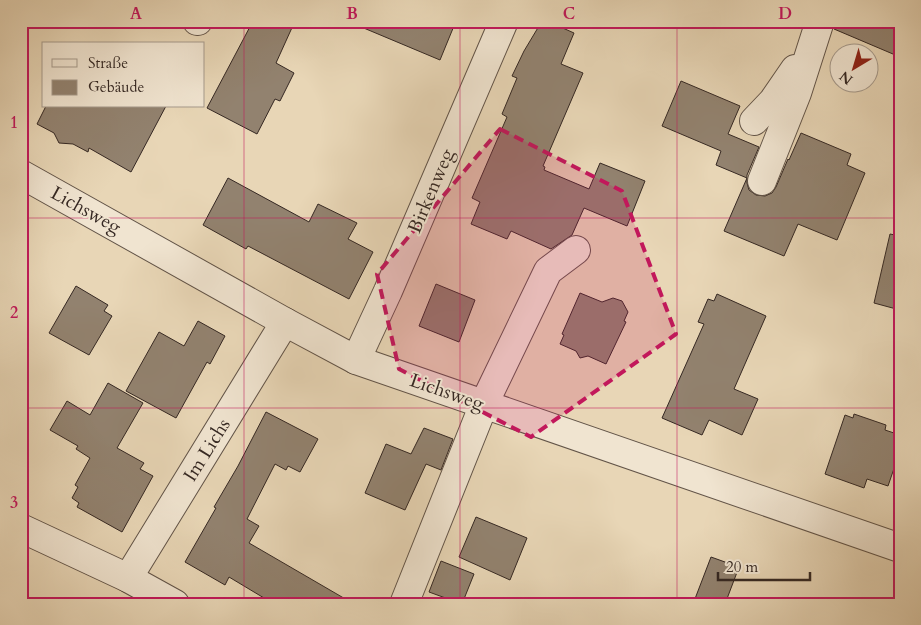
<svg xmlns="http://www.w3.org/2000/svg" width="921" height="625" viewBox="0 0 921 625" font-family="Cardo,serif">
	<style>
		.building { fill: #92826f; stroke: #352823 }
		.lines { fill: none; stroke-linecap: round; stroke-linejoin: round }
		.minor-casing { stroke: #625448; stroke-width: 30 }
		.minor { stroke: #f0e4d0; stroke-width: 28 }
		.marked { fill: #c2185b; fill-opacity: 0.2; stroke: #c2185b; stroke-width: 4; stroke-dasharray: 10 6; stroke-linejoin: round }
		.grid { fill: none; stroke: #c2185b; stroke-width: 1; stroke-opacity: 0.55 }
		.labels { text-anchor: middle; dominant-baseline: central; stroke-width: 4; stroke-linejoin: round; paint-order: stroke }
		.street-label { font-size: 19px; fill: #352823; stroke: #f0e4d0 }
		.neatline { fill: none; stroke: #c2185b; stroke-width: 2 }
		.grid-label { font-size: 16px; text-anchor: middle; font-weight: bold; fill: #c2185b }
	</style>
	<rect width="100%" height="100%" fill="#e8d6b6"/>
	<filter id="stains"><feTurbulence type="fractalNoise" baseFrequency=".004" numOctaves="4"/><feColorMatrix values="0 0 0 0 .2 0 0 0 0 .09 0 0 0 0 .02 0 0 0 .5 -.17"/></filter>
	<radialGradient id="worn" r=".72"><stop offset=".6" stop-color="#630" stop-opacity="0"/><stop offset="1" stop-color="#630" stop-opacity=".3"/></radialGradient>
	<g class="building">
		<path d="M253,21H295L276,63L294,73L280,101L275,99L257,134L207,108Z"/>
		<path d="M347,21H456L440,60Z"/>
		<path d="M542,21H547L574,33L561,64L583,73L543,166L545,167L544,170L589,189L600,163L645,181L627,226L584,208L572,235L551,249L511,231L507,239L471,224L480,202L472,198L507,117L502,114L517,78L512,76L524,51Z"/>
		<path d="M835,21H900V57L834,29Z"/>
		<path d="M681,81L740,106L728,134L759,147L747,175V183L749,190L756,195L765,196L772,193L776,187L788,159L789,160L801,133L851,154L847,165L865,173L837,240L798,224L784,256L724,231L747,178L716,165L721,151L662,126Z"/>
		<path d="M46,106H166L131,172L89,148L88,152L73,144L59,143L54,133L37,124Z"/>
		<path d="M228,178L309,222L318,204L357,223L348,239L373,252L349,299L248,246L246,249L203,225Z"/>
		<path d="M890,234L900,236V310L874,303Z"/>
		<path d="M436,284L475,300L459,342L419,326Z"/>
		<path d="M76,286L108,305L104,311L112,316L89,355L49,333Z"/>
		<path d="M580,293L602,302L613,298L622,301L628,312L624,321L626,322L606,364L588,356L580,358L576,351L560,344L564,335L562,334Z"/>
		<path d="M717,294L766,316L734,389L758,399L742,435L709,420L702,435L662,418L704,324L698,322L708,299L714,301Z"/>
		<path d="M198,321L225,336L210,364L207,362L176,418L126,391L159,332L184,346Z"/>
		<path d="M108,383L143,403L117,448L144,463L140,469L153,476L122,532L77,507L79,503L72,498L78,487L75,485L90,458L76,449L78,446L50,430L67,401L90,415Z"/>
		<path d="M266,412L318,439L300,472L288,466L286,470L275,464L247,519L259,526L249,543L354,604H274L229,577L225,585L185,562L216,508L214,507L238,466Z"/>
		<path d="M854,414L886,425L885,430L900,435V451L888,486L867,479L864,488L825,474L845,415L853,418Z"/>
		<path d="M424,428L453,439L441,470L426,464L405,510L365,493L386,444L411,454Z"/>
		<path d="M476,517L527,538L510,580L459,557Z"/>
		<path d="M711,557L739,567L725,604H693Z"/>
		<path d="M441,561L474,574L462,604L429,592Z"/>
	</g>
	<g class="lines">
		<g class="minor-casing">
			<g id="minor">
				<path d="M197,21H198"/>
				<path d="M754,121L773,101L795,69"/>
				<path d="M21,174L285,322L356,360L900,548"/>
				<path d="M762,181L797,93L820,21"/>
				<path d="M356,360L388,291L504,21"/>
				<path d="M21,528L128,578L175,604"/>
				<path d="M128,578L285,322"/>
				<path d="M404,604L484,404L548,271L576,250"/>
			</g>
		</g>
		<use href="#minor" class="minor"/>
	</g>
	<path class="marked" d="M500,129L622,191L676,334L531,437L399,369L377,274Z"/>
	<path class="grid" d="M244,21V604M460,21V604M677,21V604M21,218H900M21,408H900"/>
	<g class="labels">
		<g class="street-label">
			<text transform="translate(431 191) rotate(-67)">Birkenweg</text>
			<text transform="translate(86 210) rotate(29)">Lichsweg</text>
			<text transform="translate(447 392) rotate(19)">Lichsweg</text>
			<text transform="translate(207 450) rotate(-58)">Im Lichs</text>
		</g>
	</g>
	<rect width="921" height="625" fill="none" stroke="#e8d6b6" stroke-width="55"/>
	<rect x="42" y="42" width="162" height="65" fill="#f0e4d0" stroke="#a5998b"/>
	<rect x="52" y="59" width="25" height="8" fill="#f0e4d0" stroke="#a5998b"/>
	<text x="88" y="68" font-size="15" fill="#352823">Straße</text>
	<rect x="52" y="80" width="25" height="15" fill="#92826f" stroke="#a5998b"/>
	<text x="88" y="92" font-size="15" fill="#352823">Gebäude</text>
	<g transform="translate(854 68) rotate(218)"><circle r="24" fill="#f0e4d0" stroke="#a5998b"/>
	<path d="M0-4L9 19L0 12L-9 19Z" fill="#8f2418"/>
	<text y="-8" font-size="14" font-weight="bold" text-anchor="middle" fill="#352823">N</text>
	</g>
	<path d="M718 572v8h92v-8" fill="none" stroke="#352823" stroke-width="2.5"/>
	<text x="726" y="572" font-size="15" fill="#352823" stroke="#f0e4d0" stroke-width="4" paint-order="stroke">20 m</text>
	<rect x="28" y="28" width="866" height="570" class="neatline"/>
	<g class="grid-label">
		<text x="136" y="19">A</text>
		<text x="352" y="19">B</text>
		<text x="569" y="19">C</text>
		<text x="785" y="19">D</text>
		<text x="14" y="128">1</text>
		<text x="14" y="318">2</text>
		<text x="14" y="508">3</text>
	</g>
	<rect width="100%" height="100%" filter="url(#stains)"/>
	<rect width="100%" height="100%" fill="url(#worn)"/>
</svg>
